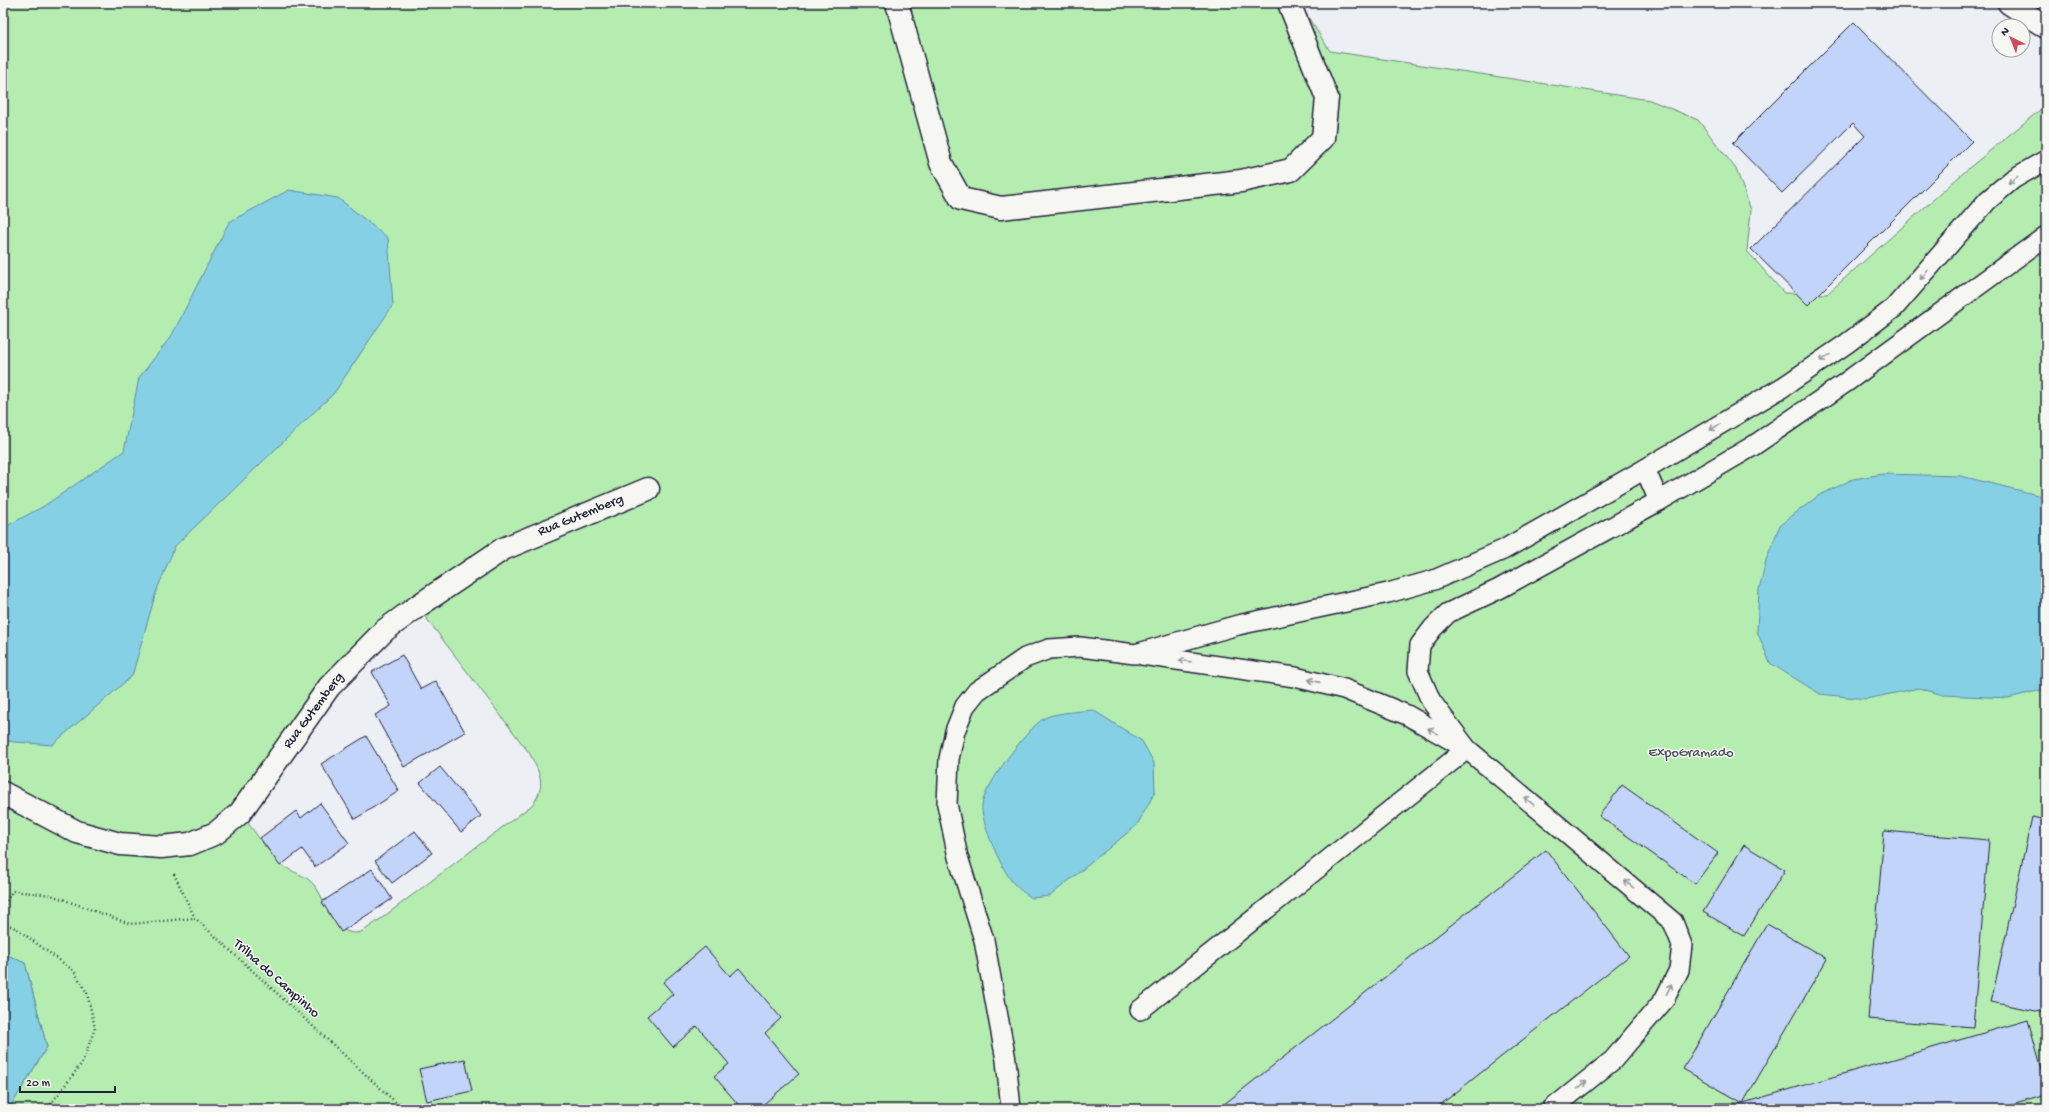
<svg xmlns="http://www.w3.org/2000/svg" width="2049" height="1112" viewBox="0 0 2049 1112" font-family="'Gochi Hand',sans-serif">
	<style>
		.green { fill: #b5edb1; stroke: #6c8876; fill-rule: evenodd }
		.water { fill: #86d0e6; stroke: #5e8aa2 }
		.building { fill: #c3d4fa; stroke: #22223b }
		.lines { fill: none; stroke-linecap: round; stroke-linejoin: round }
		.service-casing { stroke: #22223b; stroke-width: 22 }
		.minor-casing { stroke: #22223b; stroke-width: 25 }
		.secondary-casing { stroke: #22223b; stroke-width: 25 }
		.path { stroke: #22223b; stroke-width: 2.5; stroke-dasharray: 1 3; stroke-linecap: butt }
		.service { stroke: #f6f6f2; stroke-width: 19 }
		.minor { stroke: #f6f6f2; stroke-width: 22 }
		.secondary { stroke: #f6f6f2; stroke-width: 22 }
		.oneway { stroke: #9797a0 }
		.labels { text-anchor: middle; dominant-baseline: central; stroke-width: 3; stroke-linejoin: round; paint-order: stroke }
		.street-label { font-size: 14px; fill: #22223b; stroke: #f6f6f2 }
		.park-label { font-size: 14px; fill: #475558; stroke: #f6f6f2 }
	</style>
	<rect width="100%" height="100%" fill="#eceff4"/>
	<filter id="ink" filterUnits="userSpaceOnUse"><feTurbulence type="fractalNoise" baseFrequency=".025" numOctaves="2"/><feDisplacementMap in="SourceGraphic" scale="8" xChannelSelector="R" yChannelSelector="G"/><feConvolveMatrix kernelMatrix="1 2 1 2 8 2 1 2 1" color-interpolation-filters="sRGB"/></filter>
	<g filter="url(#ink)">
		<path class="green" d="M3,3H1299L1330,51L1650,100L1698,120L1736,169L1751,210L1747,251L1784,293L1827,294L1969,168L2046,105V1109H9L47,1047L25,963L3,953ZM417,606L530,754C540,774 547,786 532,805L378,921C371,925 362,934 354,933C330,931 326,899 314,885C306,874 291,873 281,864C267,851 253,829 241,814L385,630Z"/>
		<g class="water">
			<path d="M289,190L338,198L388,238L393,305L334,393L175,546L156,592L132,676L52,745L3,741V528L44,506L124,451L139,378L172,335L229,222Z"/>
			<path d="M1883,474L1961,476L2046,497V689L2008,698L1943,695L1919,688L1866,699L1820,694L1770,663L1757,631L1759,590L1766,560L1780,525L1818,496L1853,479Z"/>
			<path d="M1093,710L1142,741L1154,763L1155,792L1137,825L1050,896L1032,898C1026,894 1020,890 1015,885C1003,873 980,822 982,805C984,786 1027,729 1043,719C1051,713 1082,711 1093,710Z"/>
			<path d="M3,953L25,963L47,1047L9,1109H3Z"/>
		</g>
		<g class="building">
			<path d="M1854,22L1972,141L1808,305L1751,249L1865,136L1853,123L1782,193L1733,143Z"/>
			<path d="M402,655L421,689L436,681L465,732L404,767L375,715L391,706L372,672Z"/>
			<path d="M366,736L399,791L355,819L321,764Z"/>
			<path d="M440,767L481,816L461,832L420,783Z"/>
			<path d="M1622,785L1718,853L1695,884L1599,816Z"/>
			<path d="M320,803L349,843L315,867L302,849L280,866L260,838L296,811L301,818Z"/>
			<path d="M2032,817L2046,820V1013L1991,1002Z"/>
			<path d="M415,831L432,853L392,883L375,861Z"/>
			<path d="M1884,831L1989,840L1973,1027L1868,1019Z"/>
			<path d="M1744,845L1785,870L1744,936L1703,912Z"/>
			<path d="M1546,850L1629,956L1435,1109H1218Z"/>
			<path d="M372,869L392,899L341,932L322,902Z"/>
			<path d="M1767,924L1827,959L1743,1103L1683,1069Z"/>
			<path d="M705,947L730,976L739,968L781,1018L765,1033L799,1074L758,1109H742L714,1076L729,1064L697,1026L673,1047L647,1016L673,994L663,982Z"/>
			<path d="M2028,1020L2046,1083V1094L1995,1109H1718L1716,1103H1743Z"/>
			<path d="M465,1059L472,1091L427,1101L419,1069Z"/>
		</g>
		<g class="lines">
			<g class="service-casing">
				<g id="service">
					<path d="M1645,469L1659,501"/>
					<path d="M1140,1010L1467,749L1407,715L1344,689L1295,677L1142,655"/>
					<path d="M1011,1109L1006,1060L984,940L958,857L947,804L949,759L955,731L965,706L977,691L1025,658L1049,649L1080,647L1135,654L1238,625L1388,593L1434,580L1503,550L1645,469L1783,387L1846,344L1894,308L1988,200L2013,179L2046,160"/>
					<path d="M1552,1109L1613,1060L1664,1000L1679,970L1682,945L1673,922L1467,749L1431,701L1418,671L1420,645L1433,628L1448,613L1499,589L1659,501L1753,446L1845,383L2046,236"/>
				</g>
			</g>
			<g class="minor-casing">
				<g id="minor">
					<path d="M897,3L941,163L961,199L1001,208L1241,181L1291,170L1323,138L1327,98L1289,3"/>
					<path d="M3,793L77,832L120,844L161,847L190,844L216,833L240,813L329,687L385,630L418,606L503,549L648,489"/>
				</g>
			</g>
			<g class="secondary-casing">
				<path id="secondary" d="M2009,3L2046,27"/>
			</g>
			<g class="path">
				<path d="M174,874L195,918L403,1109"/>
				<path d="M3,908L12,891L51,895L130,924L195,918"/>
				<path d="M3,922L17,929L74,971L87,993L95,1028L82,1063L47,1109"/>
			</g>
			<use href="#service" class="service"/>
			<use href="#minor" class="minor"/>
			<use href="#secondary" class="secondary"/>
		</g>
		<defs><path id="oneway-shaft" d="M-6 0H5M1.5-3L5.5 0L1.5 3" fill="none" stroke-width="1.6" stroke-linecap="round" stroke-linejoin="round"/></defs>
		<g class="oneway">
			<use href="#oneway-shaft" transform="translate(2013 180) rotate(144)"/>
			<use href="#oneway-shaft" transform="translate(1924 275) rotate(131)"/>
			<use href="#oneway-shaft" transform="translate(1825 358) rotate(146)"/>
			<use href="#oneway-shaft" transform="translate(1715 427) rotate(149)"/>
			<use href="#oneway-shaft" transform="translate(1185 661) rotate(-172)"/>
			<use href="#oneway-shaft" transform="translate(1314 681) rotate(-167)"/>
			<use href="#oneway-shaft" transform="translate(1433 731) rotate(-151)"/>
			<use href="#oneway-shaft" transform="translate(1529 801) rotate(-140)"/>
			<use href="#oneway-shaft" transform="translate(1629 884) rotate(-140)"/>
			<use href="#oneway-shaft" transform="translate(1669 989) rotate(-64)"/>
			<use href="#oneway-shaft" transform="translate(1582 1085) rotate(-39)"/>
		</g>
	</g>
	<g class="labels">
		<g class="street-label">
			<text transform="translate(581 516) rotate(-22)">Rua Gutemberg</text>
			<text transform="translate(314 711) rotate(-53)">Rua Gutemberg</text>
			<text transform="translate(276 979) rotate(42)">Trilha do Campinho</text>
		</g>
		<g class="park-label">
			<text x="1691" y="753">ExpoGramado</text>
		</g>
	</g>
	<rect width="2049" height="1112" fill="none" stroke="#f6f6f2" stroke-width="16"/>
	<rect x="8" y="8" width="2033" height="1096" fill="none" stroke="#22223b" stroke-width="1.5" filter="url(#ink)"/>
	<g transform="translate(2011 38) rotate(317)"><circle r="19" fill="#f6f6f2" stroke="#a1a1a9"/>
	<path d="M0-3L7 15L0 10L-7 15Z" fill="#d1495b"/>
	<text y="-6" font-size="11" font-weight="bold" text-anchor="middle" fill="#22223b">N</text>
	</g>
	<path d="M20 1086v6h95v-6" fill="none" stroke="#22223b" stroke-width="2"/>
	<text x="26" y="1086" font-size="12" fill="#22223b" stroke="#f6f6f2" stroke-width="3" paint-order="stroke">20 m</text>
</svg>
